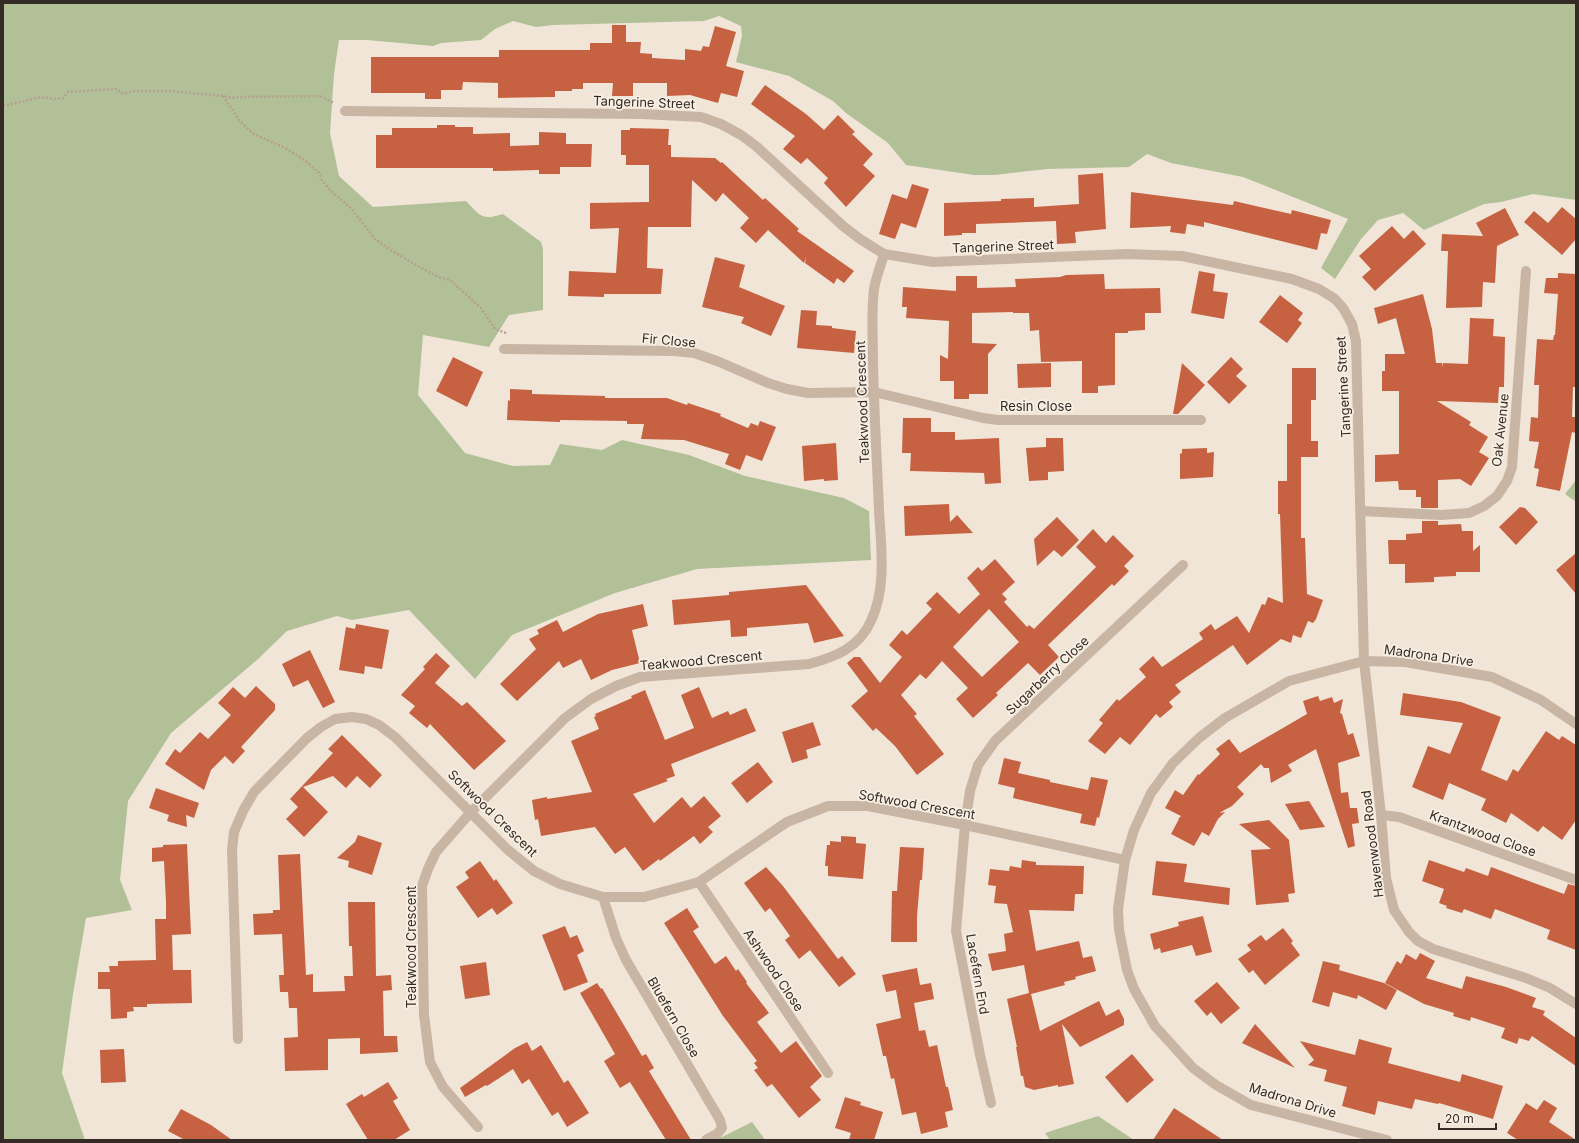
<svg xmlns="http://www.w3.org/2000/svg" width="1579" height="1143" viewBox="0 0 1579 1143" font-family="Inter,sans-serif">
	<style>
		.green { fill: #b2c098 }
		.building { fill: #c66241; fill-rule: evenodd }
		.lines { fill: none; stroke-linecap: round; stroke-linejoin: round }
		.path { stroke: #b59f8f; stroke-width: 2.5; stroke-dasharray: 2 2; stroke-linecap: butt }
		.minor { stroke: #c9b5a4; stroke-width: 10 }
		.labels { text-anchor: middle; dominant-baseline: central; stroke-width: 3.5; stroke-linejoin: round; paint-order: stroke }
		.street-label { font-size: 13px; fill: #342b26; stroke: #f9f0e4 }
	</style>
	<rect width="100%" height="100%" fill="#f1e5d8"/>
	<g class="green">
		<path d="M3,3H1576V200L1533,194L1501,202L1484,204L1424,230L1403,213L1378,220L1361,239L1335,279L1321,268L1348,219L1243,177L1171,163L1147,154L1129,167L1047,169L995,175H974L906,165L888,143L846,113L833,101L789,76L736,62L742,36L741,26L719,16L704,21L553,25L536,27L513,21L495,29L481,40L441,43L433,46L367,40H339L334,74L330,133L339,176L373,207L466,201C481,216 481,221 503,214L541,242L543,249V310L509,315L489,347L423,335L418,395L465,453L513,466L550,465L560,444L602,450L622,440L689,455L745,476L844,498L869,511L871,560L697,569L615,593L512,635L475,679L409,610L352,620L337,616L287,631L257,660L171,733L128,801L120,880L132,910L86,918L73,994L62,1073L85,1140H3Z"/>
		<path d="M1576,480V502L1565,494Z"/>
		<path d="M1098,1116L1134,1140H1050L1045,1133Z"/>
		<path d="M752,1122L765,1140H716Z"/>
	</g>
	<g class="building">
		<path d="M612,25H626V42H641L640,53L652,54V58L685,60V49L701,51L703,46L709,47L715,26L736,32L726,66L744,71L737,97L721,93L718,103L690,95L667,96V83H633V96H612L613,83H583V89H572V91H555V97L498,98V83L463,82L462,90H441V99H425V93H371V57H499V50H590V43H612Z"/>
		<path d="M765,85L806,114L824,130L838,115L855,132L852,134L873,154L863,165L875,176L846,207L824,183L828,178L807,158L801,164L783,149L795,136L751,104Z"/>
		<path d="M437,125H455V127H473V134L510,133V146L539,145V132L566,133V144H592L591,167H560V174H539V170L493,171V168H376V135H392V128H437Z"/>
		<path d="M630,128L669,129L668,145H671V157L715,158L721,163L722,162L763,200L765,198L799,229L797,231L854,271L844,283L837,278L834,284L805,263L806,257L804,263L768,230L756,243L740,228L749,218L723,193L716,202L692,180L691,227H648L647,268L663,269L661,294H604V297L568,296L569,271L616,273L619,228L590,229V203L649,202V165H626V155H621V130H630Z"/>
		<path d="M1103,173L1106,229L1075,232L1076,243L1057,244L1056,221L976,224V233H962V235L944,236V203L1001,201V199L1034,198V207L1079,204L1078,175Z"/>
		<path d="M912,184L929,189L916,228L901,223L895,239L879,234L892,194L907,199Z"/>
		<path d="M1131,192L1233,205L1234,201L1291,214L1292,210L1331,220L1327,234L1321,233L1317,250L1204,222V227L1187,224L1185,234L1170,232L1171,226L1130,228Z"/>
		<path d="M1562,207L1576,219V239L1562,255L1524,222L1534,211L1548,223Z"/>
		<path d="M1505,208L1519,235L1497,246L1495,283L1483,282L1482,307L1446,308L1448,251H1441L1442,234L1483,236L1476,223Z"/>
		<path d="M1392,226L1404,239L1413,230L1426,244L1375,291L1362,277L1371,269L1359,256Z"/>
		<path d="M715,257L745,265L739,287L785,306L771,336L741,323L744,317L702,307Z"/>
		<path d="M1199,271L1215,274L1213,291L1228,293L1224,319L1191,313Z"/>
		<path d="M1558,273L1576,274V387H1573L1572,417H1576V433L1572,432L1560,491L1536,486L1539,469L1534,468L1539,442L1529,441L1531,417L1538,418L1539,385H1534L1537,339L1553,340L1554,335H1555L1558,294L1544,293L1546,278H1558Z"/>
		<path d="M1104,274L1105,289L1160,288L1161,313H1145V330L1128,331V333H1115V385L1098,386V393H1082V361L1041,362L1039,330L1030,331L1029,313H1013V312L972,313V343L997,344L988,354V394H969V399H954V381H940V355L948,359L949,321L906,318L907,307H902L903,287L956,291V276H977V288L1016,287L1015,279L1060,277L1066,275Z"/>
		<path d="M1423,294L1432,329L1436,363H1442L1443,367V363L1468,364L1470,318L1494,319L1493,336L1505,337L1504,387H1499L1498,403L1437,401L1471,422L1469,425L1488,437L1479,452L1489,458L1471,486L1460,479L1438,480V508H1421V497H1416V490H1399L1398,481L1375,482V455L1399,454V391H1382V371H1385V354H1405L1396,318L1378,324L1374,308Z"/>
		<path d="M1280,295L1303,313L1298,320L1302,323L1287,343L1259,322Z"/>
		<path d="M801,310L817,311L816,325L832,326V328L856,331L854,353L797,348Z"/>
		<path d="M453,357L483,372L467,407L436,391Z"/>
		<path d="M1231,357L1243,369L1236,376L1247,386L1229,404L1207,382Z"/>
		<path d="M1051,363V387L1018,388L1017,364Z"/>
		<path d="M1182,363L1205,385L1178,414H1173Z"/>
		<path d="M1292,368H1316V400H1311V441H1318V457H1301V538H1305L1307,594L1323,600L1316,619L1313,623L1308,621L1301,638L1293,635L1291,643L1281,639L1247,665L1233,645L1175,685L1181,692L1169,702L1173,707L1160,718L1156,714L1130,745L1120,737L1105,754L1088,741L1103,723L1099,720L1117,699L1119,701L1146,677L1139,669L1153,656L1162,667L1203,639L1199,633L1211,624L1215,630L1237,616L1249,633L1262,604L1265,605L1268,597L1283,603L1280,514H1278V481H1287V424H1292Z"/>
		<path d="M510,389L532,390V394L605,396V398H667L687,405L688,403L721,414L720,416L748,428L751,423L758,426L760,421L776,427L762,461L746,455L740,470L725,464L729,454L684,440L641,439L644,424H627V421L560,420V422L507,420L508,400L510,401Z"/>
		<path d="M903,418H931V432H955V440L999,438L1001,483L985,484L984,473L910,471L911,453H902Z"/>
		<path d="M1046,438H1063L1064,471L1048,472V480L1029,481L1026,448L1046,447Z"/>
		<path d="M836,443L838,480L824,481V479L804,481L802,446Z"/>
		<path d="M1207,448V453L1214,452L1213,477L1180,479V454L1182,453V449Z"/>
		<path d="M949,504L950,522L957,515L973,533L905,536L904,506Z"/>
		<path d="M1520,507L1525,508L1538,522L1516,545L1499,527Z"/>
		<path d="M1057,517L1079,540L1062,557L1054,550L1037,566L1034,539Z"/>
		<path d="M1422,521H1438V525L1461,524L1462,531H1473V551L1480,545V572H1456V576L1434,577V582L1405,583V564H1389L1388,540H1406V534L1422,533Z"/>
		<path d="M1093,529L1106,543L1113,535L1134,556L1124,566L1129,571L1114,586L1112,584L1048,645L1059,657L1040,675L1028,663L996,693L998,695L973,718L956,699L968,688L942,661L926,679L920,674L901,695L917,714L914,716L944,754L917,775L895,746L876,728L873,731L851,706L868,691L847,663L854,657H860L880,683L902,657L889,645L902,630L907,635L932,609L926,603L937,592L959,614L980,594L967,578L978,567L982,571L995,559L1015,582L1002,594L1007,599L1004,602L1027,627L1029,625L1034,629L1096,567L1076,547ZM989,609L1019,642L982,677L953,647Z"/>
		<path d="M1576,553V594L1556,570Z"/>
		<path d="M806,585L844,636L814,643L808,623L747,628V636L731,637L730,620L674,625L672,600L729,595V592Z"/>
		<path d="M643,604L648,626L632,630L640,663L612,670L591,680L581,659L563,668L559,661L517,701L500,684L536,649L529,639L539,634L537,630L557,620L563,632L598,614Z"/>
		<path d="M356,624L389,630L382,669L365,666L364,674L339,670L346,627L355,629Z"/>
		<path d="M310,650L335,702L323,708L308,680L293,687L282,664Z"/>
		<path d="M436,653L450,666L435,683L462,706L467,702L506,741L474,770L430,724L427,728L409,713L415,706L401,695L425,669L423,667Z"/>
		<path d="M256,686L275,704V710L241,747L245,751L233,764L225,756L211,770L204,790L165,764L175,749L180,753L200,732L208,739L231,715L218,703L233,687L245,698Z"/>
		<path d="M699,687L712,718L728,711L730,715L746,708L756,731L671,764L675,776L666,779L668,781L633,794L654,823L682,797L691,808L704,796L721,816L708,827L713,832L700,844L694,836L660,861L659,859L643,871L625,847L615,854L595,827L541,836L538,819L535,820L532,800L547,797V799L592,792L571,741L599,729L594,717L596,716L595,714L632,698L631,696L645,690L665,740L694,728L681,695Z"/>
		<path d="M1403,693L1461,702L1501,717L1481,770L1507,781L1513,769L1518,772L1546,731L1559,740L1562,736L1576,745V820L1562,840L1543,826L1538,832L1511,813L1506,823L1481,810L1486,799L1449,783L1443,800L1412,787L1428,746L1450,754L1463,723L1400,715Z"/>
		<path d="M1318,696L1320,701L1332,697L1334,703L1343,699L1340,713L1342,714L1348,735L1353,733L1360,756L1338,763L1341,793L1348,792L1350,808H1357L1359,823L1352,824L1355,846L1348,848L1316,749L1288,765L1292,771L1271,783L1269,768H1264L1261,764L1237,787L1244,794L1232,806L1219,813L1225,812L1218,819L1209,836L1202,832L1194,846L1171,834L1179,819H1178L1181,816L1165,808L1175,790L1183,795L1198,774L1199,775L1220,754L1216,749L1229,739L1240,753L1307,714L1303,701Z"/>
		<path d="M813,722L821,745L806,750L808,758L792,763L782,732Z"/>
		<path d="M342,735L382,775L370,788L357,776L346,788L333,776L303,787L328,812L304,837L286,819L298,807L290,799L333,753L328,749Z"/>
		<path d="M1004,758L1021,762L1018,773L1050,780V782L1088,790L1091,777L1108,780L1099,818L1097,817L1095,826L1080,823L1082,814L1013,798L1015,788L998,784Z"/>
		<path d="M758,762L773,782L747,803L731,783Z"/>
		<path d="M156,788L199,803L194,818L186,815L187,827L167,821L169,815L149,808Z"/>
		<path d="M1309,801L1325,827L1300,830L1285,804Z"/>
		<path d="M1269,820L1289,840L1295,893L1288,894L1289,902L1256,905L1251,850L1271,849L1239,824Z"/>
		<path d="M358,835L382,843L372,875L348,867L349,861L337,858L355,842Z"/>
		<path d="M841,836L856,837V843L866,844L863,879L828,876V866H825L827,845H830V841L841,842Z"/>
		<path d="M187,844L191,934L172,935L173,970H191L192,1003L147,1004V1007H133L134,1011L127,1012V1018L111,1019L110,989H98V972H110L109,966H118V961L156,960L155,919H166V902L164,861L152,862V848L163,847V845Z"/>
		<path d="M900,847L924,848L922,880H920L917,916V942H891L892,891H897Z"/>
		<path d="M300,854L306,975L313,974V992L345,991L344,976H353L352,946H349L348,902H375L376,976L391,975L392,990L383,991L384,1036H397L398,1052L360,1054V1038L328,1039V1070L285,1071L284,1038L298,1037L297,1008H289L288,992H280L279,975H284L282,934L254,935L253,914L273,913V910H280L278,855Z"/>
		<path d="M1022,860L1036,862V865L1084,866L1083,894H1075L1074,911L1029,910L1036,951L1079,941L1083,958L1092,956L1096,971L1075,977L1076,979L1064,982L1065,985L1031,994L1040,1031L1099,1001L1106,1016L1119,1009L1124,1019V1025L1080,1047L1062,1024L1074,1084L1058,1087V1085L1034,1090L1025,1087L1023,1076H1021L1016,1047H1017L1007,999L1029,993L1024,965L992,971L988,954L1006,951L1004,934L1013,932L1007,904L994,903L996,886L988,885L990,869L1009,871L1010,866L1021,868Z"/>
		<path d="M1429,860L1464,872L1466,868L1488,876L1491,867L1564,894L1568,884L1576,886V950L1547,939L1550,930L1495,909L1491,919L1464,909L1462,913L1446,908L1447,906L1439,903L1444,889L1422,881Z"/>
		<path d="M480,861L494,881L496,879L513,903L497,915L492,908L478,918L456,887L469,878L465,872Z"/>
		<path d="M1156,861L1187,864L1184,882L1230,888L1229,905L1152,895Z"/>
		<path d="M766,867L783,886L838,959L842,956L856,974L839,987L810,950L799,959L785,940L790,936L770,908L765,912L744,883Z"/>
		<path d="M687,908L699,927L693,931L712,960L715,964L726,956L736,971L738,969L747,982L746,983L769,1013L757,1022L781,1053L796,1041L822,1076L810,1087L821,1100L799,1118L772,1084L767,1087L754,1070L758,1068L754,1063L757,1061L723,1016L664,923Z"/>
		<path d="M1203,916L1212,952L1196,956L1192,945L1161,953L1160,948L1154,950L1150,934L1179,926L1178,922Z"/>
		<path d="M565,926L570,938L577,935L584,951L577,955L588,982L564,991L542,935Z"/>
		<path d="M1283,928L1293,941L1291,943L1300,955L1265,985L1253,970L1249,973L1238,959L1251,950L1247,945L1261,935L1266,941Z"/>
		<path d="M1420,953L1435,961L1426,978L1462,989L1466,976L1506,987L1536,998L1532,1007L1545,1011L1543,1015L1576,1038V1066L1532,1036L1529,1041L1519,1038L1517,1044L1501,1038L1505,1028L1471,1017L1470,1021L1453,1016L1454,1013L1424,1004L1385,983L1397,961L1401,964L1406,954L1416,960Z"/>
		<path d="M1323,961L1340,965L1339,970L1384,983L1397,990L1386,1010L1358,995L1357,999L1333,992L1329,1007L1312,1002Z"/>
		<path d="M486,962L490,995L465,999L460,966Z"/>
		<path d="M917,968L920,985L931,983L934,999L914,1003L919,1031L925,1030L929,1047L937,1045L946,1087H948L953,1110L945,1112L948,1127L921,1134L916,1112L902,1115L894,1078L891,1079L886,1056H883L876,1024L901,1018L896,990L886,992L882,975Z"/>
		<path d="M1217,982L1240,1008L1221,1024L1211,1012L1207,1016L1194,1001Z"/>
		<path d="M597,983L601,989L602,988L642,1056L646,1054L654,1068L649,1071L691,1140H666L630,1082L620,1088L604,1061L615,1054L580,993Z"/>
		<path d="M1255,1024L1295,1068L1242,1043Z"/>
		<path d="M1359,1039L1392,1048L1388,1063L1460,1082L1462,1074L1503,1086L1493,1119L1439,1103L1438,1104L1415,1099L1412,1109L1378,1101L1375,1115L1342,1106L1347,1087L1324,1081L1327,1070L1308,1065L1314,1060L1300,1041L1355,1055Z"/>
		<path d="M527,1042L532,1051L541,1045L564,1083L568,1080L589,1113L567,1127L558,1112L552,1116L529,1079L522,1084L513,1069L487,1086L486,1085L465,1097L460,1088L515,1048Z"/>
		<path d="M124,1049L126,1082L101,1083L100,1050Z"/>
		<path d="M1132,1054L1154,1080L1127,1103L1105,1077Z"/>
		<path d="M388,1082L398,1098L393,1101L410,1130L394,1140H368L346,1104L362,1094L364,1097Z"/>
		<path d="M845,1097L861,1102L860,1105L883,1112L874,1140H849L851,1133L835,1128Z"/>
		<path d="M1544,1100L1557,1108L1549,1122L1576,1140H1518L1507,1133L1526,1103L1537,1110Z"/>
		<path d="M1174,1108L1194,1121L1223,1140H1153Z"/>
		<path d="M181,1109L211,1125L232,1140H185L168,1131Z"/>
	</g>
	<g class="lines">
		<g class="path">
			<path d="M223,96L240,121L252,133L287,149L307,162L319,173L323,182L333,193L352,209L375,239L389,249L418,266L438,277L450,280L481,308L495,329L506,333"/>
			<path d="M3,106L41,97L54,99L63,98L68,92L116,89L124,94L134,91H170L223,96L232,98L238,97L320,96L334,103"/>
		</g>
		<g class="minor">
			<path d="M345,111L642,114L701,117L721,124L741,135L756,146L843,226L860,239L884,254L933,262L1127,254L1182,256L1292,279L1319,289L1335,299L1343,308L1352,324L1356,341L1364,661L1381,815L1386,878L1394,910L1409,932L1418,941L1433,949L1526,978L1550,988L1576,1004"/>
			<path d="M504,349L674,351L694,353L717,361L768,383L787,389L808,393L874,392L983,418L998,420H1201"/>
			<path d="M1361,511L1441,515L1469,513L1484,506L1497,496L1507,481L1512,467L1526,271"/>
			<path d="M1381,815L1399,817L1576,880"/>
			<path d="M699,882L828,1073"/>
			<path d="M603,897L616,938L626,960L720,1120L722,1128L717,1134L706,1140"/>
			<path d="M238,1039L232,850L234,832L243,811L254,792L307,738L321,727L335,719L352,717L366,719L379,725L395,737L508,850L534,871L560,884L603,897H644L699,882L787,822L828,806H868L965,825L1125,860"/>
			<path d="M991,1103L980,1055L956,931L965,825L970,791L978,765L995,741L1183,565"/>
			<path d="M478,1127L443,1087L430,1062L424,1015L422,886L428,869L436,852L471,812L565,718L591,699L616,686L640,677L809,664C835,657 859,648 871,621C887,587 881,547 879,510C877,461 874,411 873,362C873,337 871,313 874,289C876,277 881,265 884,254"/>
			<path d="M1387,1140L1251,1105L1216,1085L1193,1068L1155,1026L1134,989L1127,970L1119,930L1118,909L1125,860L1134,830L1151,793L1173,763L1199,738L1225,718L1289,681L1364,661L1405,662L1492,677L1541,700L1576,724"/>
		</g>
	</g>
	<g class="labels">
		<g class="street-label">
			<text transform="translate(644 102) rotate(2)">Tangerine Street</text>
			<text transform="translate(1003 246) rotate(-2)">Tangerine Street</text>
			<text transform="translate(669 340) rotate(5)">Fir Close</text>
			<text transform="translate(1343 387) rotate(-93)">Tangerine Street</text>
			<text transform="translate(862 402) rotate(-92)">Teakwood Crescent</text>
			<text x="1036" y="406">Resin Close</text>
			<text transform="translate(1500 430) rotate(-84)">Oak Avenue</text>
			<text transform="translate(1429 655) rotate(8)">Madrona Drive</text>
			<text transform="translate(701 660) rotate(-5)">Teakwood Crescent</text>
			<text transform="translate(1047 675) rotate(-43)">Sugarberry Close</text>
			<text transform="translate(917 804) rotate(10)">Softwood Crescent</text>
			<text transform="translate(493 813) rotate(44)">Softwood Crescent</text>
			<text transform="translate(1483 833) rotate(20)">Krantzwood Close</text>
			<text transform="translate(1372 844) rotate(-97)">Havenwood Road</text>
			<text transform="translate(411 947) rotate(-90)">Teakwood Crescent</text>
			<text transform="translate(774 970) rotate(56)">Ashwood Close</text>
			<text transform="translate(978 974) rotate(80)">Lacefern End</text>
			<text transform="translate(674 1017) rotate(60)">Bluefern Close</text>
			<text transform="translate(1293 1100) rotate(17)">Madrona Drive</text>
		</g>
	</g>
	<rect width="1579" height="1143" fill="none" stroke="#342b26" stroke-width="8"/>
	<path d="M1439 1123v6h57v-6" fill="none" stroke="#342b26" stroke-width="2"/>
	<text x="1445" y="1123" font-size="12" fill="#342b26" stroke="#f9f0e4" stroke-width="3" paint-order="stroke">20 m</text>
</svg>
